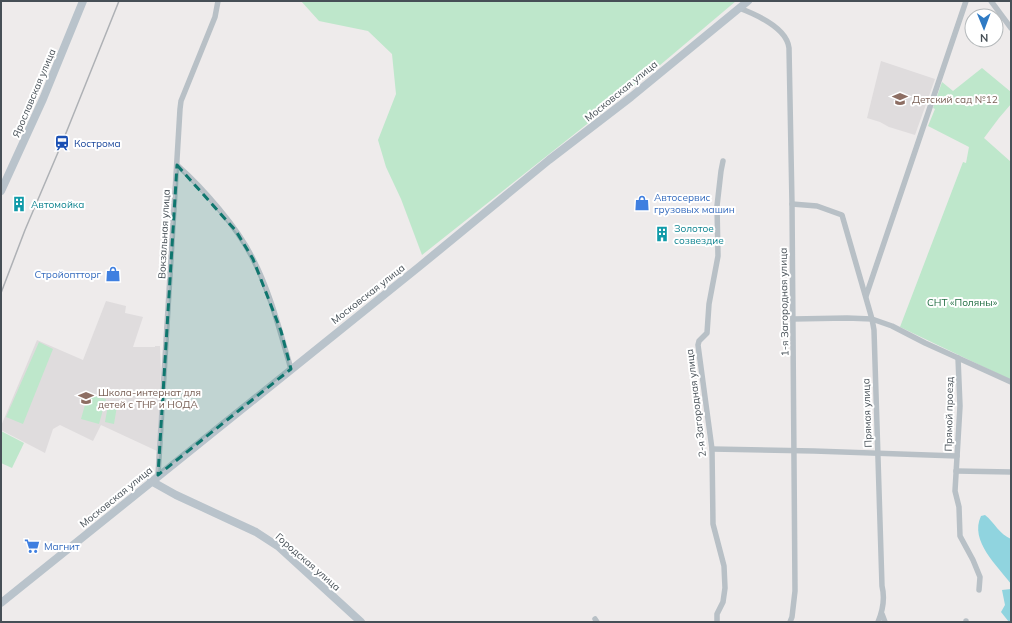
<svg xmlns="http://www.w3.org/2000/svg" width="1012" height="623" viewBox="0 0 1012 623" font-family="Mulish,sans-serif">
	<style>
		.education { fill: #dfdcdd }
		.green { fill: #bee7cb }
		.water { fill: #90d4df }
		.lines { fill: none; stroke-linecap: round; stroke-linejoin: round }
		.street { stroke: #b8c0c6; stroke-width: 5.5 }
		.secondary { stroke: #b9c3cb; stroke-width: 8 }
		.rail { stroke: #aeb1b5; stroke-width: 1.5 }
		.marked { fill: #0f766e; fill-opacity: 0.2; stroke: #0f766e; stroke-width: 3; stroke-dasharray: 8 5; stroke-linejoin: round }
		.labels { text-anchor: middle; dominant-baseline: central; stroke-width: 4; stroke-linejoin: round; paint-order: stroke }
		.street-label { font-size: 10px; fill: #464f56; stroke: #fff }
		.education-label { font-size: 10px; fill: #785e54; stroke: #fff; text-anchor: start }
		.transit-label { font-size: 10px; fill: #164399; stroke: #fff; text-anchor: start }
		.shop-label { font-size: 10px; fill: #366cbe; stroke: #fff; text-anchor: start }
		.culture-label { font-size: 10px; fill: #0d838f; stroke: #fff; text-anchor: start }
		.park-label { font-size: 10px; fill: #216d42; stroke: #fff }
	</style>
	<rect width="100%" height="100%" fill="#eeebeb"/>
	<g class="education">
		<path d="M881,61L935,79L915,135L889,127L880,122L867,118Z"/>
		<path d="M106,301L126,306L125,313L143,317L133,347H155V346H160L161,371L157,451L101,425L93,441L60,425L53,429L45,453L1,430V426L37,340L83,360Z"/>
	</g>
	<g class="green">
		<path d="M301,1H736L640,82L422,255L401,199L386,167L378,140L396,94L392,54L368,31L319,21Z"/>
		<path d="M982,68L1011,92V104L999,118L984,138L1011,162V380L900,327L963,162L966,163L969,147L928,126L935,109L933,108L942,82L953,91Z"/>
		<path d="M39,342L53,349L23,424L6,417Z"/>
		<path d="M88,394L106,399L99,424L81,419Z"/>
		<path d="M108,405L117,406L114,424L105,422Z"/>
		<path d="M1,431L24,443L12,468L1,463Z"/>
	</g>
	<g class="water">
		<path d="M985,515C995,523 999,534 1011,539V584C998,566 969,541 981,516Z"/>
		<path d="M1011,589V622H1009L1001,612L1005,605L1002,590Z"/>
	</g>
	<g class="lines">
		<g class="street">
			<path d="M991,1L1011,28"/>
			<path d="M739,8C755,14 787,28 789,48L792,204L795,591L792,617L790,622"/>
			<path d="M177,165C203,188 238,228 253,259C271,294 280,332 291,369"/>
			<path d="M792,204L817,206L842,215L872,319L874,330L882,586C885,598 883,610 878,622"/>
			<path d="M866,296L966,1"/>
			<path d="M793,319L847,318L872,319L892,326L925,343L1011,382"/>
			<path d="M958,358L960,406L955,491L959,507L960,536L973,560L980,577L979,590"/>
			<path d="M712,449L814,451L957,456"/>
			<path d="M956,471L1011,472"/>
			<path d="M158,475L180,109L181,101L215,17L218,1"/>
			<path d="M882,614L885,622"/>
			<path d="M595,619L597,622"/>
			<path d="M717,622V614L723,602L725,588L724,566L713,524L712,449L698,345L699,341L707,333L709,304L718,256L717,206L721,171L723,161"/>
			<path d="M966,622V621"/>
		</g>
		<g class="secondary">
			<path d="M1,191L43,99L83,1"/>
			<path d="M151,481L176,495L256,532L279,547L361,622"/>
			<path d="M1,603L420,266L549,160L631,97L748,1"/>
		</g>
		<path class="rail" d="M1,293L25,230L62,143L119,1"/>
	</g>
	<path class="marked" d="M177,165L236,231L253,259L281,331L291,369L158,475Z"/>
	<defs>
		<g id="school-bare" transform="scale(1.2)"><path d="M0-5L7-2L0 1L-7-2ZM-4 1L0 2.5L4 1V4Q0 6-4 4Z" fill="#8d6e63" stroke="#fff" stroke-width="2.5" paint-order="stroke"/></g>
		<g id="station-bare" transform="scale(1.2)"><path d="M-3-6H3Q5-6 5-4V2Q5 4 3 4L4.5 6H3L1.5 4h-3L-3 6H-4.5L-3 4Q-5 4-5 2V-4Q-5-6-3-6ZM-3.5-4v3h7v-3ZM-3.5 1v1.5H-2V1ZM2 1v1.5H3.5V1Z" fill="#1a4fb4" stroke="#fff" stroke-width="2.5" paint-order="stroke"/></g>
		<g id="shop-bare" transform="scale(1.2)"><path d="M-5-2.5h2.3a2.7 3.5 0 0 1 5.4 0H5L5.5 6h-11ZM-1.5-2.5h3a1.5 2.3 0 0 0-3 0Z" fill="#3f7fe0" stroke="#fff" stroke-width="2.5" paint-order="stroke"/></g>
		<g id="building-bare" transform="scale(1.2)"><path d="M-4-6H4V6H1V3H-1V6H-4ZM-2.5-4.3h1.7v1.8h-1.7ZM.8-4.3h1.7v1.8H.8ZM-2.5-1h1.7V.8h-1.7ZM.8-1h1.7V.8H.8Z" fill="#0f9aa8" stroke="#fff" stroke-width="2.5" paint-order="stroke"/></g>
		<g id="supermarket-bare" transform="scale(1.2)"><path d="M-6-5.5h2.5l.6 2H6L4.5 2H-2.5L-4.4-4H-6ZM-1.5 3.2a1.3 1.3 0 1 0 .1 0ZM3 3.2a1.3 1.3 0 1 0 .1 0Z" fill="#3f7fe0" stroke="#fff" stroke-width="2.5" paint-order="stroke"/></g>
	</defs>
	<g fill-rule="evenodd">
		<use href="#school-bare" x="900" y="99"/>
		<use href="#station-bare" x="62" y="143"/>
		<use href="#shop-bare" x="642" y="203"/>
		<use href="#building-bare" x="19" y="204"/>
		<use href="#building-bare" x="662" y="234"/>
		<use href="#shop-bare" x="113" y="274"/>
		<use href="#school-bare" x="86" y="398"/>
		<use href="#supermarket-bare" x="32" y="546"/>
	</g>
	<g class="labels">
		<g class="street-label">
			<text transform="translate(621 91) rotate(-39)">Московская улица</text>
			<text transform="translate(34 93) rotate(-67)">Ярославская улица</text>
			<text transform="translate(164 234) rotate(-87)">Вокзальная улица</text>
			<text transform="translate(368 294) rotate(-38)">Московская улица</text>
			<text transform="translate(784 302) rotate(-91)">1-я Загородная улица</text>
			<text transform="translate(696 403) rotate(-97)">2-я Загородная улица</text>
			<text transform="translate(867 413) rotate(-92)">Прямая улица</text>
			<text transform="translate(949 414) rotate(-89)">Прямой проезд</text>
			<text transform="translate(116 497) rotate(-39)">Московская улица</text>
			<text transform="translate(308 562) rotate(41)">Городская улица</text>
		</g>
		<g class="education-label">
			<text x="912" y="99">Детский сад №12</text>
			<text x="98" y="392">Школа-интернат для<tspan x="98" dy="12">детей с ТНР и НОДА</tspan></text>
		</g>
		<g class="transit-label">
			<text x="74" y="143">Кострома</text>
		</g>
		<g class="shop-label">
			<text x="654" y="197">Автосервис<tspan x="654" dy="12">грузовых машин</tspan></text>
			<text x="101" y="274" text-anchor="end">Стройоптторг</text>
			<text x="44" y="546">Магнит</text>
		</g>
		<g class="culture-label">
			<text x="31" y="204">Автомойка</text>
			<text x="674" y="228">Золотое<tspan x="674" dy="12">созвездие</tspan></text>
		</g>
		<g class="park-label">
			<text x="962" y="302">СНТ «Поляны»</text>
		</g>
	</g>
	<rect width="1012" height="623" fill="none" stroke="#464f56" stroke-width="4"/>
	<g transform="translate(984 28) rotate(179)"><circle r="19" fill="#ffffff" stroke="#b5b9bb"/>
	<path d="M0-3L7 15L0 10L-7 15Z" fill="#2f7ac4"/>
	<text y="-6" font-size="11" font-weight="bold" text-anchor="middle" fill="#464f56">N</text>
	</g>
</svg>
